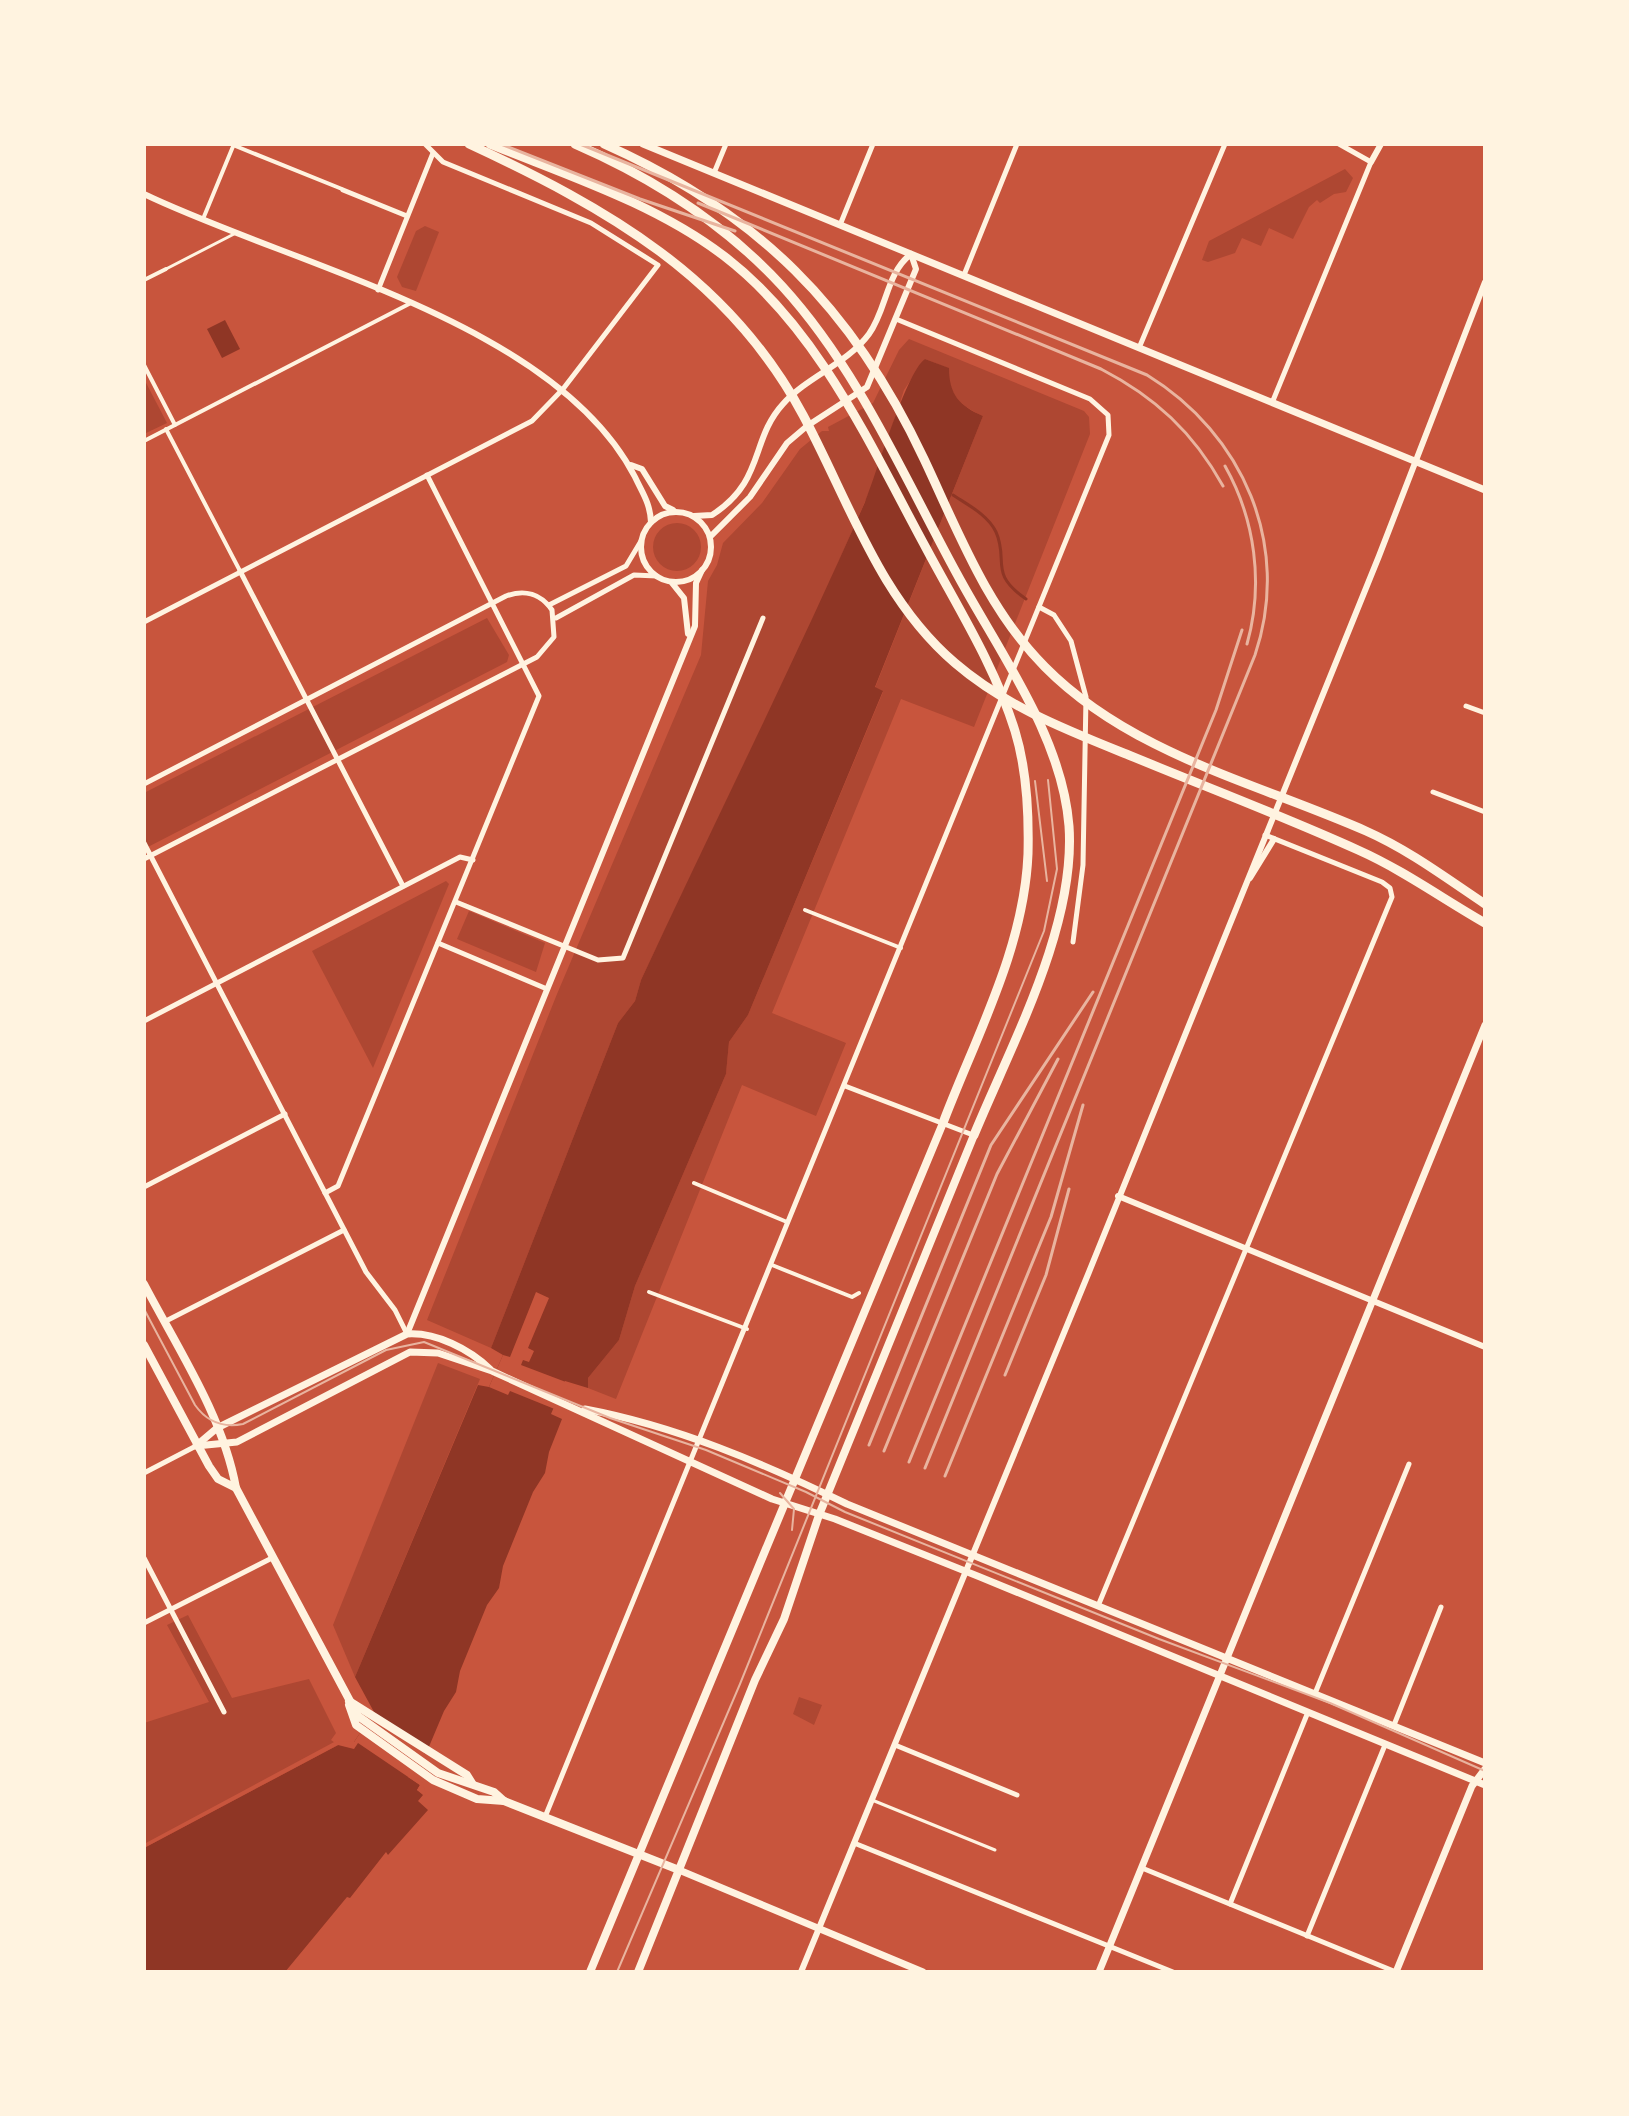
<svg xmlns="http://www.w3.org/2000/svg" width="1629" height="2116" viewBox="0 0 1629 2116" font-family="Figtree,sans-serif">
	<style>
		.green { fill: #ae4732 }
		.water { fill: #8f3625 }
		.pier { fill: #c8553d }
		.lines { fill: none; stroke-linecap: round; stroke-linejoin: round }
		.stream { stroke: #8f3625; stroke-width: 3 }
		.service { stroke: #fff3e0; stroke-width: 3 }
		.pedestrian { stroke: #fff3e0; stroke-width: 4 }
		.minor { stroke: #fff3e0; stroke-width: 5 }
		.tertiary { stroke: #fff3e0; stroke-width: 6 }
		.secondary { stroke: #fff3e0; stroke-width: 7 }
		.primary { stroke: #fff3e0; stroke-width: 8 }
		.motorway { stroke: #fff3e0; stroke-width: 9 }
		.tram { stroke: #e9b49f; stroke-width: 2 }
		.rail { stroke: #e9b49f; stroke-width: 3 }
	</style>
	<rect width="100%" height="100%" fill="#c8553d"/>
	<g class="green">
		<path d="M1345,169L1353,178L1346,192L1334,194L1320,203L1317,200L1309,207L1293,239L1269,228L1261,246L1242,238L1235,253L1208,262L1202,260L1209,241Z"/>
		<path d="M425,226L439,232L416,291L402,287L397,277L416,231Z"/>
		<path d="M909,339L1084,411L1089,417L1090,434L974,727L901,699L772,1013L846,1043L816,1116L742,1085L616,1399L588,1388V1378L619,1340L635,1286L726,1074L729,1042L748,1015L883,692L875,688L983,416C960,405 949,396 948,368L925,359L904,390L874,481L816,613L641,980L635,1001L618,1023L491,1348L427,1320L557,994L701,655L708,581L717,565L723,543L762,503L800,449L822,431H829L828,427L873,403L899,350Z"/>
		<path d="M144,379L167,423L144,434Z"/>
		<circle cx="677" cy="547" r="24"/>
		<path d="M487,618L509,655L507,662L144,849V793Z"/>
		<path d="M446,881L449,884L373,1068L312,951Z"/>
		<path d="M469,911L545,943L536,972L457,939Z"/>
		<path d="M438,1363L480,1379L355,1677L333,1625Z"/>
		<path d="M188,1615L232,1698L309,1679L336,1733L331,1740L338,1745L144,1848V1723L209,1702L167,1625Z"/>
		<path d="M799,1697L822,1705L814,1725L793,1714Z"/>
	</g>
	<g class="water">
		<path d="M225,320L240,349L222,358L207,329Z"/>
		<path d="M925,359L949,368C949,395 960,406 983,416L875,687L883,691L748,1015L729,1042L726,1074L635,1286L619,1340L588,1378V1388L565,1381L551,1414L562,1419L549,1452L545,1473L533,1492L503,1566L499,1588L487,1605L460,1671L456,1692L444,1711L428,1749L408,1777L420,1785L417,1790L423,1795L418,1801L428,1810L388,1855L386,1852L350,1898L347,1897L285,1972H144V1848L338,1745L354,1742L374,1712L355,1677L478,1385L489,1387L503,1355L491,1348L618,1023L635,1001L641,980C715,821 794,663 865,502C877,473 906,372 925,359Z"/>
	</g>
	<g class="pier">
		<path d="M536,1292L549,1298L528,1348L534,1351L529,1362L523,1360L521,1365L579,1387L578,1390L568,1386L557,1410L510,1391L508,1395L489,1387L503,1355L510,1357Z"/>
		<path d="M374,1712L427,1748L424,1753L427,1755L413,1776L423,1783L426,1796L417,1790L420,1785L358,1743L354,1749L338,1745L144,1848V1844L336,1741L354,1742Z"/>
	</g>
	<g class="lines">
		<path class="stream" d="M953,495C968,505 988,515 996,532C1009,561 988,573 1026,599"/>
		<g class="service">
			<path d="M166,269L236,233"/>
			<path d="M872,1800L995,1850"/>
		</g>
		<g class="pedestrian">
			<path d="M233,145L342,189"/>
			<path d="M203,219L234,144"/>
			<path d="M144,280L166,269"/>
			<path d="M144,365L175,425"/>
			<path d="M166,429L240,571"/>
			<path d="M144,441L409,304"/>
			<path d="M805,910L901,948"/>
			<path d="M694,1183L787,1222"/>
			<path d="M772,1265L852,1297L859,1293"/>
			<path d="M649,1292L747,1329"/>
		</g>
		<g class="minor">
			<path d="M714,173L726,144"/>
			<path d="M343,190L407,216"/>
			<path d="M840,225L873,144"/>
			<path d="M964,275L1017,144"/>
			<path d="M378,290L433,153"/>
			<path d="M1139,348L1225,144"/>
			<path d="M1272,403L1371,162L1339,144"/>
			<path d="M240,571L403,886"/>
			<path d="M549,605L626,566L641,541"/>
			<path d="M1039,607L1054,615L1071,641L1086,697L1083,865L1073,942"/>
			<path d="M556,618L634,575L657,576"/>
			<path d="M144,622L532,421L563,389L658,265L591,223L443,162L425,144"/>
			<path d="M1466,706L1485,713"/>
			<path d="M144,784L506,596C525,589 541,594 552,610L554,637L537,657L144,859"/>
			<path d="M1433,792L1485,812"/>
			<path d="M144,843L366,1272L395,1310L407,1334"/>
			<path d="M456,902L598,960L623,958L763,618"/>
			<path d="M438,943L547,989"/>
			<path d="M144,1021L460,857L473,860"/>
			<path d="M845,1086L973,1135"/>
			<path d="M144,1187L285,1114"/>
			<path d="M325,1193L338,1186L539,696L427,475"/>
			<path d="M164,1322L344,1230"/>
			<path d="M144,1473L196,1446"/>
			<path d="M144,1558L224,1712"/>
			<path d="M1098,1606L1392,897L1390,888L1382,882L1265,835"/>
			<path d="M144,1623L272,1558"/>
			<path d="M1316,1691L1409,1464"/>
			<path d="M1394,1725L1441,1607"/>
			<path d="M895,1745L1017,1795"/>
			<path d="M545,1817L1109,435L1108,415L1090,399L896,319"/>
			<path d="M854,1843L1173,1972"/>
			<path d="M1142,1868L1396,1972"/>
			<path d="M1230,1904L1308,1712"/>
			<path d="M1307,1936L1385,1745"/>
		</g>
		<g class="tertiary">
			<path d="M1371,162L1381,144"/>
			<path d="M144,194C294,266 556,323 635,477C643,494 650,503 651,522"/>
			<path d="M631,465L642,469L665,506L673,510"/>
			<circle cx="676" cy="547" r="35"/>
			<path d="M694,516L712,515C765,481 750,440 783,404C808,376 847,364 869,334C887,309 886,273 911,254L916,269L867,387L807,426L787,443L750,497L710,537"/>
			<path d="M672,583L684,598L688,634"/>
			<path d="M1250,878L1274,839"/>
			<path d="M1118,1196L1485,1347"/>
			<path d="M407,1334L695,626L696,583L702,570"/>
			<path d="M801,1972L1089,1272L1379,556L1485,282"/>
		</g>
		<g class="secondary">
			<path d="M643,144L1485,490"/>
			<path d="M585,1409C676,1426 763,1463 847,1504L1485,1763"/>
			<path d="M197,1445L217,1428L407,1334C436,1332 469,1349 490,1369"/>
			<path d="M196,1446L237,1442L410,1352L438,1353L492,1371L772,1499L835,1519L980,1577L1485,1785"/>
			<path d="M679,1870L923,1972"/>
			<path d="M1099,1972L1485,1025"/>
			<path d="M1396,1972L1472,1786L1485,1769"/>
		</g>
		<g class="primary">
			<path d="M144,1284C178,1349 223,1416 236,1488L358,1716L438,1773L494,1792L504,1801L679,1870"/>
			<path d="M144,1345L209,1466L218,1479L236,1488"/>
			<path d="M349,1701L467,1775L472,1783"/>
			<path d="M349,1705L356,1725L433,1780L477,1799L504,1801"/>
			<path d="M590,1972L943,1123"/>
			<path d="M638,1972L755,1680L784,1619L819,1515L974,1135"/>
		</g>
		<g class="motorway">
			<path d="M469,144C607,208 729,277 803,415C849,501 879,598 955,663C1006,707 1069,731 1131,756C1206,787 1283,816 1358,850C1403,870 1443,899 1485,923"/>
			<path d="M490,144C569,176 656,204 724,256C819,329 870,445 926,548C958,608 995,666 1015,731C1027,770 1029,813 1028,854C1024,949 976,1036 943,1123"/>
			<path d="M575,144C653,178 724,223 782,286C858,369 904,477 957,574C999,652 1062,736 1069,826C1076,926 1012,1043 974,1135"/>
			<path d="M604,144C757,212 853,308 924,459C958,531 987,609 1045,667C1131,754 1257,783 1366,831C1409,850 1446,878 1485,904"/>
		</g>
		<g class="tram">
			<path d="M1035,781L1047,881"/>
			<path d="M144,1309L195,1405C207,1422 223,1428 243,1424L386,1350L424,1342L610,1418L706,1450L806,1492L845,1512L1159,1639L1330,1703L1485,1771"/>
			<path d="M780,1493L794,1509L792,1530"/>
			<path d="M617,1972L740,1684L1044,931L1057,869L1048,780"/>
		</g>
		<g class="rail">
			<path d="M501,144L640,199L735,231"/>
			<path d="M580,144L1147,375C1243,434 1292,545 1255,655L925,1468"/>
			<path d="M698,203L1101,369C1155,397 1193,432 1223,486"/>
			<path d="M1225,466C1255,519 1264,584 1247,644"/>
			<path d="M1005,1375L1046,1275L1069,1189"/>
			<path d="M869,1445L991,1145L1093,992"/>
			<path d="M884,1451L997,1174L1058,1059"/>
			<path d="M909,1462L1216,710L1242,630"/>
			<path d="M945,1476L1051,1217L1083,1105"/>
		</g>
	</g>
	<rect width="1629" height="2116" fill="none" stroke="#fff3e0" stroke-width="292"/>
</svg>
